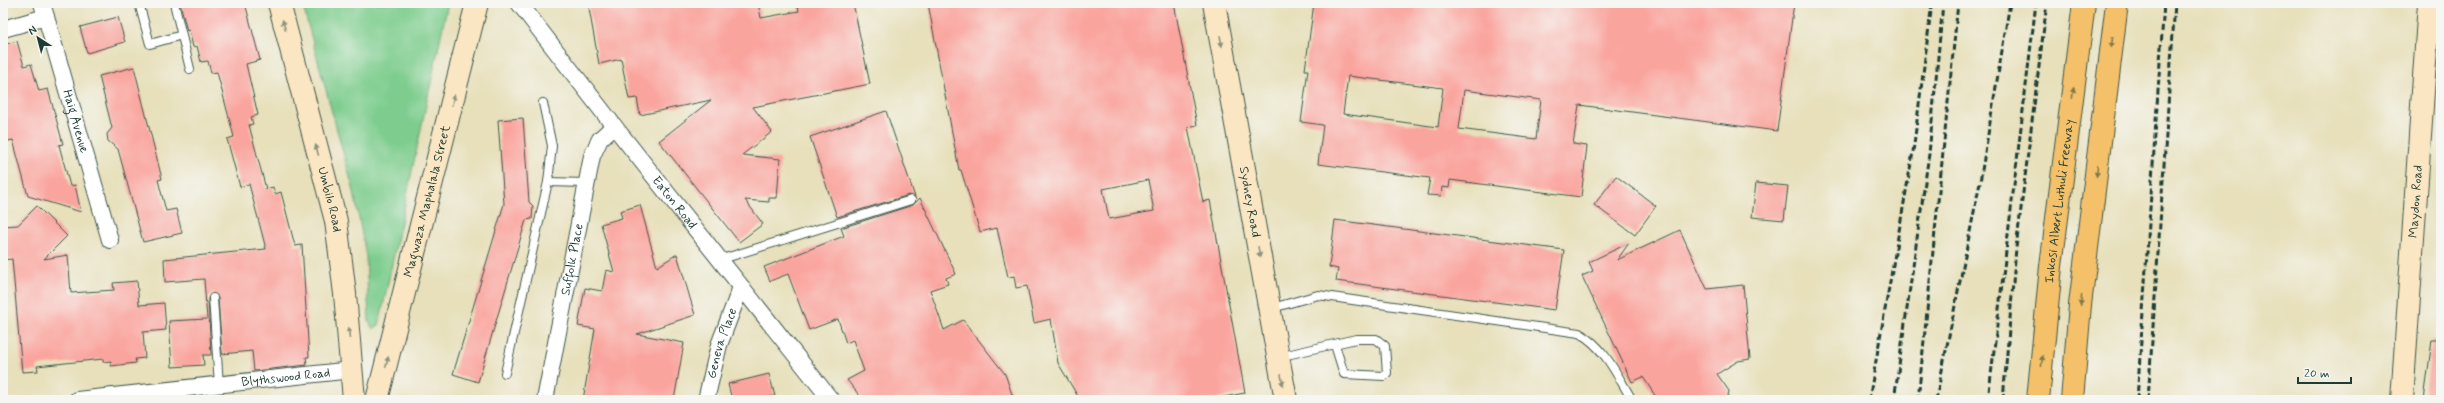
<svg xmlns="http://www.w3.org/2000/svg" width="2444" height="403" viewBox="0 0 2444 403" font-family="Mynerve,sans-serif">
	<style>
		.green { fill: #7ecd8e; stroke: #4e8561 }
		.building { fill: #faa49e; fill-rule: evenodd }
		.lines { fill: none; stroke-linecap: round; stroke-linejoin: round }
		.lane-casing { stroke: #3d5548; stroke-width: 10 }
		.street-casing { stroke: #3d5548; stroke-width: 18 }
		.secondary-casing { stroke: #3d5548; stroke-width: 24 }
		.highway-casing { stroke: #3d5548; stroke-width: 24 }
		.lane { stroke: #fff; stroke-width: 8 }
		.street { stroke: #fff; stroke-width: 16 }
		.secondary { stroke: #fbe6c3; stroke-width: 22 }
		.highway { stroke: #f4c16a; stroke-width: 22 }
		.rail { stroke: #1f3d34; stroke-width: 3; stroke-dasharray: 6 3; stroke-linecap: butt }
		.oneway { fill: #8d927c }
		.oneway2 { fill: #7f784c }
		.labels { text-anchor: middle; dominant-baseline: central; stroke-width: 4; stroke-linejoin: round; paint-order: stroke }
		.street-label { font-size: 13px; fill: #1f3d34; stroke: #f6f6f2 }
	</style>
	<rect width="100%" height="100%" fill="#f6f6f2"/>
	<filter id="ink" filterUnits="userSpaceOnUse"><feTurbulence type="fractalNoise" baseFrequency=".025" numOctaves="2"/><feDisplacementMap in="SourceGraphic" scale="8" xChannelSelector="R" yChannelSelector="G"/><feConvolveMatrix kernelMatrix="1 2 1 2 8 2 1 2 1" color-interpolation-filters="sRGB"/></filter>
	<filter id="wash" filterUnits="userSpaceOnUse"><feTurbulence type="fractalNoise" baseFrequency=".012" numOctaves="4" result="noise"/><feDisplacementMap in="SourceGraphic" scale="16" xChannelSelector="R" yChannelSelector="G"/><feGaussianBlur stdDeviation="0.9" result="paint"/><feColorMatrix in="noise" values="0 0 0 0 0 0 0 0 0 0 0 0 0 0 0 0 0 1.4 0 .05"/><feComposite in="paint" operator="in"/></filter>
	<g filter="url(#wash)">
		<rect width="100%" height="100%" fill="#e7e0bb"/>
		<path class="green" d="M302,3H448L379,325L373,329L369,322L366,256L354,192Z"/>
		<g id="blocks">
			<g class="building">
				<path d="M180,3H245L260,60L246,64L258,115L251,117L253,124L249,125L266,189L273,187L275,194L281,192L295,246L302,245L309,357H306L307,365L254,371L252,351L222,354L218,298L213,293L208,298L211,355H203L204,365L172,367L169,321L207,319L204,279L165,282L164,259L266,249L249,184L240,187L227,139L234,137L217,72L211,73L208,61L201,62L197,46L193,47L189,30L187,31Z"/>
				<path d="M588,3H758L761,18L799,11L797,3H853L870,84L753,107L772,132L742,155L780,159L777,198H769V202L745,200L763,224L739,242L659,141L711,100L640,115L637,98L629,99L621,59L599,64Z"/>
				<path d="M928,3H1174L1197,125L1188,127L1203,202L1210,200L1245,393L1208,400H1080L1058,363L1051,319L1034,323L1027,286L1016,288L1014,276L1008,277L997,228L980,232L961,170H959ZM1148,180L1154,211L1109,219L1103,189Z"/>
				<path d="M1314,3H1794L1777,131L1579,105L1573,144L1587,146L1581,197L1450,180L1449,188L1442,187L1441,196L1427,195L1430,178L1318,164L1323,125L1301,122L1308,70H1305ZM1348,76L1443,88L1438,127L1343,114ZM1464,90L1541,100L1536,139L1459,129Z"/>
				<path d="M118,17L125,42L87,53L80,27Z"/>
				<path d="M17,41L24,66L31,64L39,91L48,89L63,144L59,145L70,186L75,185L81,212L28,196L13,140L3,142V45Z"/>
				<path d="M134,67L162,179L158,180L166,211L176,209L182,233L143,242L118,149L108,141L107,134L112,128L99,76Z"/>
				<path d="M886,111L915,197L909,195L837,217L810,137Z"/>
				<path d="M523,118L529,202L533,206L532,219L526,220L478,382L453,374L504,204L498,120Z"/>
				<path d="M1616,176L1656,206L1635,235L1594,205Z"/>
				<path d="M1756,183L1788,186L1784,220L1752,217Z"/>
				<path d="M920,198L956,274L946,278L948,284L930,290L944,330L963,320L1005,374L1014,400H863L847,380L864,371L853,340L846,343L838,319L809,330L788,274L770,281L764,267L844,236L841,228L913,205Z"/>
				<path d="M640,205L657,267L677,254L695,315L637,334L684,343L674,400H583L595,329L578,326L585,288L602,291L606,270L614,272L601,224L622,218L620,211Z"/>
				<path d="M37,206L67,236L44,259L68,255L71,293L114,290L113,283L137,281L139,305L164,303L166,330L143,332L145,358L135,359L136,363L111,366V361L103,362V359L37,366L38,371L22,372L12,259L3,260V226L18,225Z"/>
				<path d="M1335,220L1564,250L1555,310L1336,281L1338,269L1329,267Z"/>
				<path d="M1680,230L1707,289L1743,285L1750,359L1738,361L1717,374L1729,391L1727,400H1658L1643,377L1632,382L1582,276L1593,271L1589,262L1629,243L1617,260Z"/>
				<path d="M2432,340H2441V400H2424Z"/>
				<path d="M769,374L775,396L758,400H732L728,384Z"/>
			</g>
		</g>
	</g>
	<g filter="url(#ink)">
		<use href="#blocks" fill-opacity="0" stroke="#3d5548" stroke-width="1"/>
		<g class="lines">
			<g class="lane-casing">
				<g id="lane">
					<path d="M139,3L150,44L182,35"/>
					<path d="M174,3L190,69"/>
					<path d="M548,182L586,183"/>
					<path d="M719,260L911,200"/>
					<path d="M213,298L219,385"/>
					<path d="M1269,309L1318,295L1579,333C1605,347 1617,375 1632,400"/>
					<path d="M1278,357L1356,339H1376L1385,346L1387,373L1384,376L1344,374L1335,345"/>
					<path d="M505,373L548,182L552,146L543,103"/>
				</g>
			</g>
			<g class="street-casing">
				<g id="street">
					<path id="s1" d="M42,3L110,240"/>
					<path id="s2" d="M519,3L614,126L831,400"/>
					<path d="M3,29L46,17"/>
					<path id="s3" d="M77,400L352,370"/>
					<path id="s4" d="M545,400L592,156L600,139L614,126"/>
					<path id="s5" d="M706,400L719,345L741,287"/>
				</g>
			</g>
			<g class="secondary-casing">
				<g id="secondary">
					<path id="s6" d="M279,3L336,221L345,294L354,400"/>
					<path id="s7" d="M1214,3L1286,400"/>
					<path id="s8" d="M377,400L477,3"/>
					<path id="s9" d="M2402,400L2429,3"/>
				</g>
			</g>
			<g class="highway-casing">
				<g id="highway">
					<path id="s10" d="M2038,400L2051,266L2084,3"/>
					<path d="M2072,400L2080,305L2117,3"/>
				</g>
			</g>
			<use href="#lane" class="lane"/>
			<use href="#street" class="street"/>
			<use href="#secondary" class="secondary"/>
			<use href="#highway" class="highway"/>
			<g class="rail">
				<path d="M1869,400L1913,152L1932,3"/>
				<path d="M1894,400L1929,154L1943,3"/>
				<path d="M1918,400L1958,3"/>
				<path d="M1936,400L1980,182L2010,3"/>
				<path d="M1988,400L2036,3"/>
				<path d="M2003,400L2016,248L2047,3"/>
				<path d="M2137,400L2164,3"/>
				<path d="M2148,400L2175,3"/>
			</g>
		</g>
		<defs><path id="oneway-solid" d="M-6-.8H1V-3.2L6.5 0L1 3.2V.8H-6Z"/></defs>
		<g class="oneway">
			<use href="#oneway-solid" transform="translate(284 25) rotate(-105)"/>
			<use href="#oneway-solid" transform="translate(1221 41) rotate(80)"/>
			<use href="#oneway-solid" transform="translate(453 100) rotate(-76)"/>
			<use href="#oneway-solid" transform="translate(317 150) rotate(-105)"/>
			<use href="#oneway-solid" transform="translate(1259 252) rotate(80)"/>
			<use href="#oneway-solid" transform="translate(349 333) rotate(-95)"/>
			<use href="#oneway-solid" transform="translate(387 362) rotate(-76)"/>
			<use href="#oneway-solid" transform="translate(1282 380) rotate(80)"/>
		</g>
		<g class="oneway2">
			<use href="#oneway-solid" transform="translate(2112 42) rotate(97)"/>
			<use href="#oneway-solid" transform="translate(2073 93) rotate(-83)"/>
			<use href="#oneway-solid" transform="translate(2097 171) rotate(97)"/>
			<use href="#oneway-solid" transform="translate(2081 300) rotate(97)"/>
			<use href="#oneway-solid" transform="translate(2042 361) rotate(-84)"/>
		</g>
	</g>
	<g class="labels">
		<g class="street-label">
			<text stroke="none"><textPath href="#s1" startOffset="123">Haig Avenue</textPath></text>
			<text stroke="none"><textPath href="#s6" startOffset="203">Umbilo Road</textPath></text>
			<text stroke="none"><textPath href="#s10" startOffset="200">Inkosi Albert Luthuli Freeway</textPath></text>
			<text stroke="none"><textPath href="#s8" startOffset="205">Magwaza Maphalala Street</textPath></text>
			<text stroke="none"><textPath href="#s2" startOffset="253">Eaton Road</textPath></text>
			<text stroke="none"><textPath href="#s7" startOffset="202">Sydney Road</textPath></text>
			<text stroke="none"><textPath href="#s9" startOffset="199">Maydon Road</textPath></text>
			<text stroke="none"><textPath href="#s4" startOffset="143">Suffolk Place</textPath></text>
			<text stroke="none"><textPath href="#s5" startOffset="59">Geneva Place</textPath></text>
			<text stroke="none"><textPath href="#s3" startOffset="210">Blythswood Road</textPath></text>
		</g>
	</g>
	<rect width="2444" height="403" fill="none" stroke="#f6f6f2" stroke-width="16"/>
	<g transform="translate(38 38) rotate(324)" stroke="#f6f6f2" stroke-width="3" paint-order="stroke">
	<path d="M0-3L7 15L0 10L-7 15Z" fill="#1f3d34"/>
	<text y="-6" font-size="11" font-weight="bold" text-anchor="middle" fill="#1f3d34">N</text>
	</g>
	<path d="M2298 377v6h53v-6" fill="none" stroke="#1f3d34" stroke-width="2"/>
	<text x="2304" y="377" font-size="12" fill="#1f3d34" stroke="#f6f6f2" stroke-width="3" paint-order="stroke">20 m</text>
</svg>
